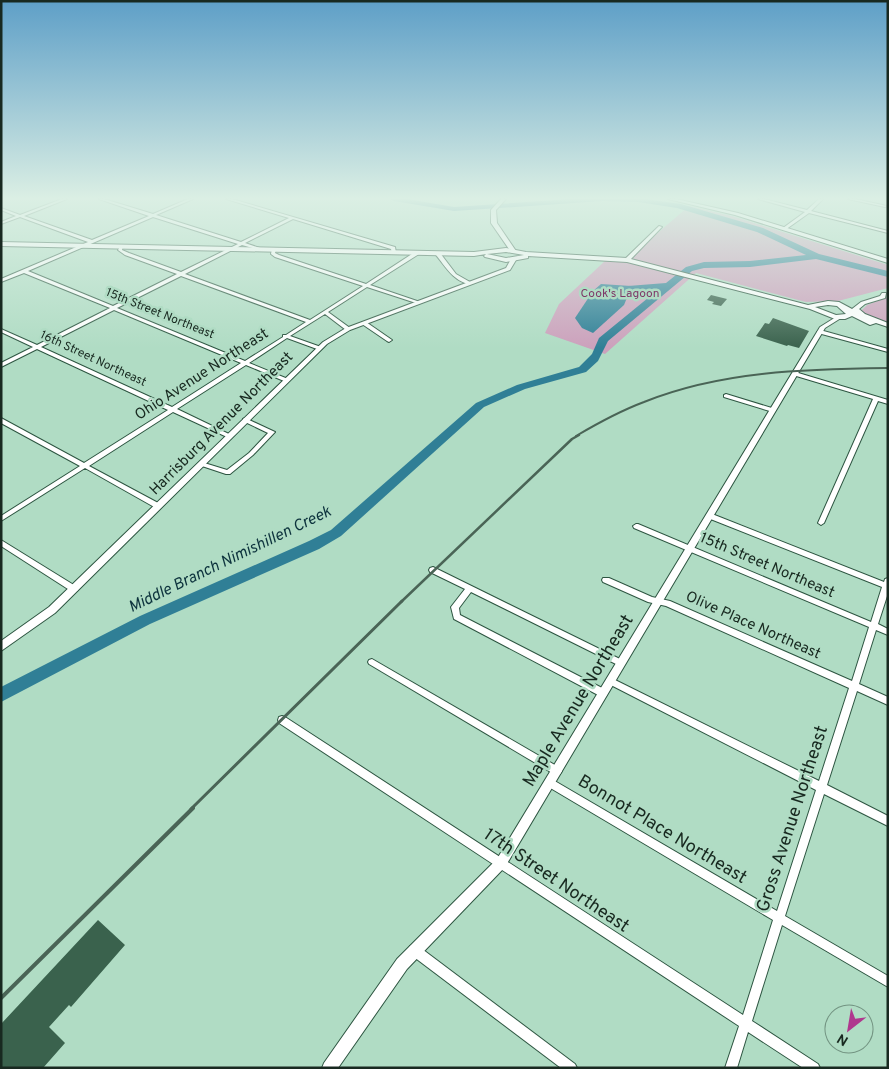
<svg xmlns="http://www.w3.org/2000/svg" width="889" height="1069" viewBox="0 0 889 1069" font-family="Overpass,sans-serif">
	<style>
		.green { fill: #cca1bc }
		.water { fill: #307f96 }
		.lines { fill: none; stroke-linecap: round; stroke-linejoin: round }
		.river { fill: #307f96; fill-rule: evenodd }
		.building { fill: #3a624d }
		.minor-casing { stroke: #2d5541; stroke-width: 2 }
		.tertiary-casing { stroke: #2d5541; stroke-width: 2 }
		.secondary-casing { stroke: #2d5541; stroke-width: 2 }
		.minor { fill: #fff; fill-rule: evenodd }
		.tertiary { fill: #fff; fill-rule: evenodd }
		.secondary { fill: #fff; fill-rule: evenodd }
		.rail-far3 { stroke: #4a6456; stroke-width: 2 }
		.rail-far2 { stroke: #4a6456; stroke-width: 2.5 }
		.rail-far1 { stroke: #4a6456; stroke-width: 3 }
		.rail { stroke: #4a6456; stroke-width: 4 }
		.labels { text-anchor: middle; dominant-baseline: central; stroke-width: 5; stroke-linejoin: round; paint-order: stroke }
		.far-park-label { font-size: 12px; fill: #7e3968; stroke: #b0dcc4 }
		.far-street-label { font-size: 12px; fill: #182920; stroke: #b0dcc4 }
		.street-label { font-size: 15px; fill: #182920; stroke: #b0dcc4 }
		.water-label { font-size: 16px; font-style: italic; fill: #0d333d; stroke: #b0dcc4 }
		.near-street-label { font-size: 18px; fill: #182920; stroke: #b0dcc4 }
	</style>
	<rect width="100%" height="100%" fill="#b0dcc4"/>
	<g class="green">
		<path d="M689,206L732,216L888,265V288L838,301L806,302L696,273L605,354L545,333L559,304L606,260L631,256Z"/>
		<path d="M888,297V323L867,316L861,311L867,305Z"/>
	</g>
	<path class="water" d="M601,284L631,286V288L624,305L593,333L582,328L575,318L593,291Z"/>
	<g class="lines">
		<path class="river" d="M390,199H407L454,207L571,199H645L681,204L763,228L819,254L888,271V277L816,259L750,267L704,268L692,271L608,341L598,361L586,372L525,389L484,407L341,536L319,549L150,624L1,702V687L140,616L309,541L331,530L476,403L517,385L579,367L592,354L599,338L659,289L631,291L626,288L628,286L666,283L686,267L704,262L750,261L806,255L757,232L677,208L638,202L603,201L454,211L394,201Z"/>
	</g>
	<g class="building">
		<path d="M711,295L727,299L721,306L712,304L714,302L707,300Z"/>
		<path d="M773,318L809,331L799,348L788,345L787,346L756,336L765,323L769,324Z"/>
		<path d="M98,920L125,945L71,1007L69,1005L49,1027L65,1043L43,1068H1V1024Z"/>
	</g>
	<g class="lines">
		<g class="minor-casing">
			<g id="minor">
				<path d="M62,199H67L24,216L92,240L149,216L99,199H104L153,214L188,199H193L156,215L241,242L289,218L226,199H232L395,247L396,253L394,254L392,253L391,249L293,219L245,243L263,249V251L242,245L185,274L310,320L363,286L275,257L271,254L272,249H276L275,253L279,255L366,284L415,252H419V254L370,285L420,302L416,303L367,287L328,312L350,328V330H346L325,314L290,336L321,347V349H317L287,338L249,363L288,379V381H284L246,365L177,409L231,435L232,436L231,437H227L173,412L89,466L160,504L161,506L160,508H156L85,468L1,521V516L80,466L1,423V418L84,463L168,410L37,349L1,367V363L33,347L1,332V329L37,345L110,308L24,273L1,282V279L88,242L20,217L1,224V222L16,216L1,210V208L20,215ZM153,217L238,244L181,272L129,253L122,250L123,245H121L118,250L125,255L177,274L113,306L28,271ZM181,276L306,322L286,335H283V337L245,361L117,308ZM114,310L241,363L172,407L41,347Z"/>
				<path d="M758,199H764L807,210L819,199H823L811,211L888,231V233L809,213L785,230H783V228L805,212Z"/>
				<path d="M848,199H855L887,206L885,207Z"/>
				<path d="M659,226L662,227L629,261H625V259Z"/>
				<path d="M436,253H440L456,274L470,282V284C454,282 445,266 436,255Z"/>
				<path d="M362,322H366L392,340L389,342L387,341L362,324Z"/>
				<path d="M820,330L888,349V352L818,333L817,332Z"/>
				<path d="M795,372L888,400V404L878,401L824,523L821,525L818,523L873,399L793,375V373Z"/>
				<path d="M726,394L775,409L776,410L773,412L724,397V395Z"/>
				<path d="M245,418L275,432L253,455L230,474H226L199,465L198,464L199,463L201,462L227,470L249,453L268,433L243,421V419Z"/>
				<path d="M708,514H712L884,582L885,579L888,578V593L878,624L888,629V635L876,630L859,684L888,697V705L857,691L827,785L888,816V826L824,794L785,916L888,976V987L782,925L752,1021L818,1064L820,1068H803L748,1032L737,1068H725L739,1026L279,723L278,720L279,717L282,716L285,717L743,1015L773,920L547,786L545,783L547,780L550,779L553,780L777,911L816,790L607,683L606,681L607,679L610,678L613,679L819,781L849,688L666,606L648,602L603,582L602,580L603,578H609L652,597L670,601L852,681L869,627L634,528L633,526L636,524H638L871,622L882,587L708,518L707,516Z"/>
				<path d="M1,540L77,587L78,589L77,591H71L1,546Z"/>
				<path d="M433,567L624,661L625,663L624,665L621,666L618,665L471,592L459,608L460,615L606,690L607,693L606,696L603,697L600,696L454,619L451,607L465,589L430,572L429,570L430,568Z"/>
				<path d="M372,659L560,768L562,771L560,774L557,775L554,774L369,664L368,662L369,660Z"/>
				<path d="M414,945L418,946L575,1064L577,1068H561L410,954L409,950L410,946Z"/>
			</g>
		</g>
		<g class="tertiary-casing">
			<g id="tertiary">
				<path d="M501,199H506L496,210L497,223L516,251L513,253L511,252L491,223V210Z"/>
				<path d="M668,199H676L738,213L888,259V263L735,215Z"/>
				<path d="M513,258L516,260L510,270L350,330L327,344L55,613L1,651V641L49,607L323,342L346,328L506,268L511,259Z"/>
				<path d="M836,317L841,318L825,328L505,867L407,969L338,1068H322L324,1063L397,959L497,859L820,327Z"/>
			</g>
		</g>
		<g class="secondary-casing">
			<path id="secondary" d="M1,242L474,252L506,248L526,252L627,258L808,305L828,301L839,302L852,309L861,302L880,296L882,293H886L885,298L865,304L859,309L865,314L888,323V327L876,323L870,325L852,316L845,319H835L810,309L627,262L528,256V258L506,262L485,257L484,256L486,254L474,256L1,246ZM506,252L524,255L506,258L487,254ZM828,305L837,306L846,314L836,315L815,307Z"/>
		</g>
		<use href="#minor" class="minor"/>
		<use href="#tertiary" class="tertiary"/>
		<use href="#secondary" class="secondary"/>
		<path class="rail-far3" d="M576,436C598,423 620,411 644,402C721,371 806,369 888,368"/>
		<path class="rail-far2" d="M401,602L572,439L579,435"/>
		<path class="rail-far1" d="M191,809L402,601"/>
		<path class="rail" d="M1,998L193,808"/>
	</g>
	<linearGradient id="sky" x2="0" y2="1"><stop stop-color="#5e9fc7"/><stop offset="0.57" stop-color="#dbefe4"/><stop offset="1" stop-color="#dbefe4" stop-opacity="0"/></linearGradient>
	<rect width="889" height="348" fill="url(#sky)"/>
	<g class="labels">
		<g class="far-park-label">
			<text x="620" y="294">Cook's Lagoon</text>
		</g>
		<g class="far-street-label">
			<text transform="translate(160 314) rotate(22)">15th Street Northeast</text>
			<text transform="translate(93 359) rotate(25)">16th Street Northeast</text>
		</g>
		<g class="street-label">
			<text transform="translate(202 375) rotate(-33)">Ohio Avenue Northeast</text>
			<text transform="translate(222 424) rotate(-45)">Harrisburg Avenue Northeast</text>
			<text transform="translate(767 566) rotate(23)">15th Street Northeast</text>
			<text transform="translate(753 626) rotate(24)">Olive Place Northeast</text>
		</g>
		<g class="water-label">
			<text transform="translate(230 560) rotate(-26)">Middle Branch Nimishillen Creek</text>
		</g>
		<g class="near-street-label">
			<text transform="translate(579 701) rotate(-59)">Maple Avenue Northeast</text>
			<text transform="translate(793 819) rotate(-72)">Gross Avenue Northeast</text>
			<text transform="translate(662 830) rotate(31)">Bonnot Place Northeast</text>
			<text transform="translate(556 881) rotate(34)">17th Street Northeast</text>
		</g>
	</g>
	<rect width="889" height="1069" fill="none" stroke="#182920" stroke-width="5"/>
	<g transform="translate(849 1029) rotate(211)"><circle r="24" fill="#b0dcc4" stroke="#739482"/>
	<path d="M0-4L9 19L0 12L-9 19Z" fill="#af388e"/>
	<text y="-8" font-size="14" font-weight="bold" text-anchor="middle" fill="#182920">N</text>
	</g>
</svg>
